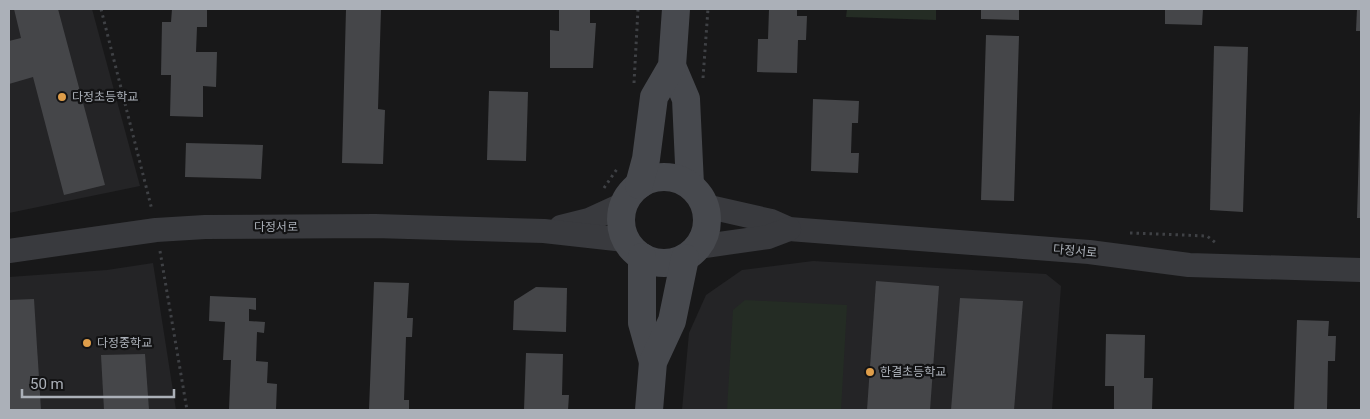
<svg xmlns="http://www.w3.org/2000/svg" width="1370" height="419" viewBox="0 0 1370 419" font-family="Roboto,'Noto Sans KR',sans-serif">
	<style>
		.built { fill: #242426 }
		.green { fill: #242c24 }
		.building { fill: #454649 }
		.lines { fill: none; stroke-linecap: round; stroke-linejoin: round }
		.path { stroke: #3f4145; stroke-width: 3; stroke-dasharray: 2.5 4; stroke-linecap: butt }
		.street { stroke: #393a3e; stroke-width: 24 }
		.secondary { stroke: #47494e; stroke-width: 28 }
		.poi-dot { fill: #df9e4a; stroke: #131314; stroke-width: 2 }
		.labels { text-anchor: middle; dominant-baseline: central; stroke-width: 4.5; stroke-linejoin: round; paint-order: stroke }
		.poi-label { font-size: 12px; fill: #abb0b8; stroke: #131314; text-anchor: start }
		.street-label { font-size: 12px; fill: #abb0b8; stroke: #131314 }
	</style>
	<rect width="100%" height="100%" fill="#181819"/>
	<g class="built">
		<path d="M9,9H92L140,186L9,213Z"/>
		<path d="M813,261L1046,274L1061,286L1052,410H682L689,333L706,295L742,270Z"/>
		<path d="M153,263L176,410H9V277L107,270Z"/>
	</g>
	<g class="green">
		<path d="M847,9H936V20L846,17Z"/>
		<path d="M745,300L847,305L841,410H727L733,310Z"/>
	</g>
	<g class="building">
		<path d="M14,9H58L105,185L64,195L33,77L9,84V41L21,38Z"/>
		<path d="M172,9H207V27H197L196,52H217L216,87L203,86V117L170,116L171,75H161L162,22H171Z"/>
		<path d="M346,9H381L378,109L385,110L383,164L342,163Z"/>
		<path d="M559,9H590V23H596L593,68H550V30L559,31Z"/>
		<path d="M769,9H797V16H807L806,40H798L797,73L757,72L758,39H768Z"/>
		<path d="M981,9H1019V20L981,19Z"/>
		<path d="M1165,9H1203L1202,25L1165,24Z"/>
		<path d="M1357,9H1361V31H1356Z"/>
		<path d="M986,35L1019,36L1014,201L981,200Z"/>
		<path d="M1214,46L1248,47L1243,212L1210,210Z"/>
		<path d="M489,91L528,92L526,161L487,160Z"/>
		<path d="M813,99L859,101L858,123H852L851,153H859L858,173L811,171Z"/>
		<path d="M1360,110H1361V218H1357Z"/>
		<path d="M186,143L263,145L261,179L185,177Z"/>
		<path d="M876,281L939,286L930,410H867Z"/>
		<path d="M374,282L409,283L407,318H413L412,337H406L404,400H409V410H369Z"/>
		<path d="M536,287L567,288L566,332L513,330L514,301Z"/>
		<path d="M210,296L256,298V310L249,309V321L265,322L264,333L257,332L256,361L268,362L267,383L277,384L276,410H229L231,360H223L225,322L209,321Z"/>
		<path d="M960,298L1023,301L1014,410H951Z"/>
		<path d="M34,299L41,410H9V300Z"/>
		<path d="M1297,320L1329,321L1328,336H1336L1335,361H1328L1327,410H1294Z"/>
		<path d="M1106,334L1145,335L1144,378H1153L1152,410H1114V386H1105Z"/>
		<path d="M526,353L563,354L562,395H569L568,410H524Z"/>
		<path d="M145,354L149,410H104L101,355Z"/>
	</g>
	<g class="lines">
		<g class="path">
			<path d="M101,9L152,210"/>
			<path d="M703,78L708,9"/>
			<path d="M634,83L638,9"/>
			<path d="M604,188L617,169"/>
			<path d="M1130,233L1207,236L1216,243"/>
			<path d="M160,251L187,410"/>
		</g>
		<g class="street">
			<path d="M705,206L771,221L789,229L1089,252L1189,265L1361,270"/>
			<path d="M561,227L589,220L624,204"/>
			<path d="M698,247L768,237L789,229"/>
			<path d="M9,251L156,230L205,227L375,226L544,231L625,240"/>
		</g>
		<g class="secondary">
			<path d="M672,66L686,99L690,185"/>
			<circle cx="664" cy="220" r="43"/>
			<path d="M639,185L646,159L654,97L672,66L676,9"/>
			<path d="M642,257V323L653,362"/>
			<path d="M649,410L653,362L672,321L685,258"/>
		</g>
	</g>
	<g class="poi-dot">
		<circle cx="62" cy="97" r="5"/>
		<circle cx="87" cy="343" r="5"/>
		<circle cx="870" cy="372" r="5"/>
	</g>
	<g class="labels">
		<g class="poi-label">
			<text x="72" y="97">다정초등학교</text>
			<text x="97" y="343">다정중학교</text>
			<text x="880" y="372">한결초등학교</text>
		</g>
		<g class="street-label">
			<text x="276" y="227">다정서로</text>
			<text transform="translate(1075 251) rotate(5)">다정서로</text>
		</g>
	</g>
	<rect width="1370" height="419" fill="none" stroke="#abb0b8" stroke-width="20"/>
	<path d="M22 389v8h152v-8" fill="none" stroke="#abb0b8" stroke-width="2.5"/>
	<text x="30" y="389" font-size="15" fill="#abb0b8" stroke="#131314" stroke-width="4" paint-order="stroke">50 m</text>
</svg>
